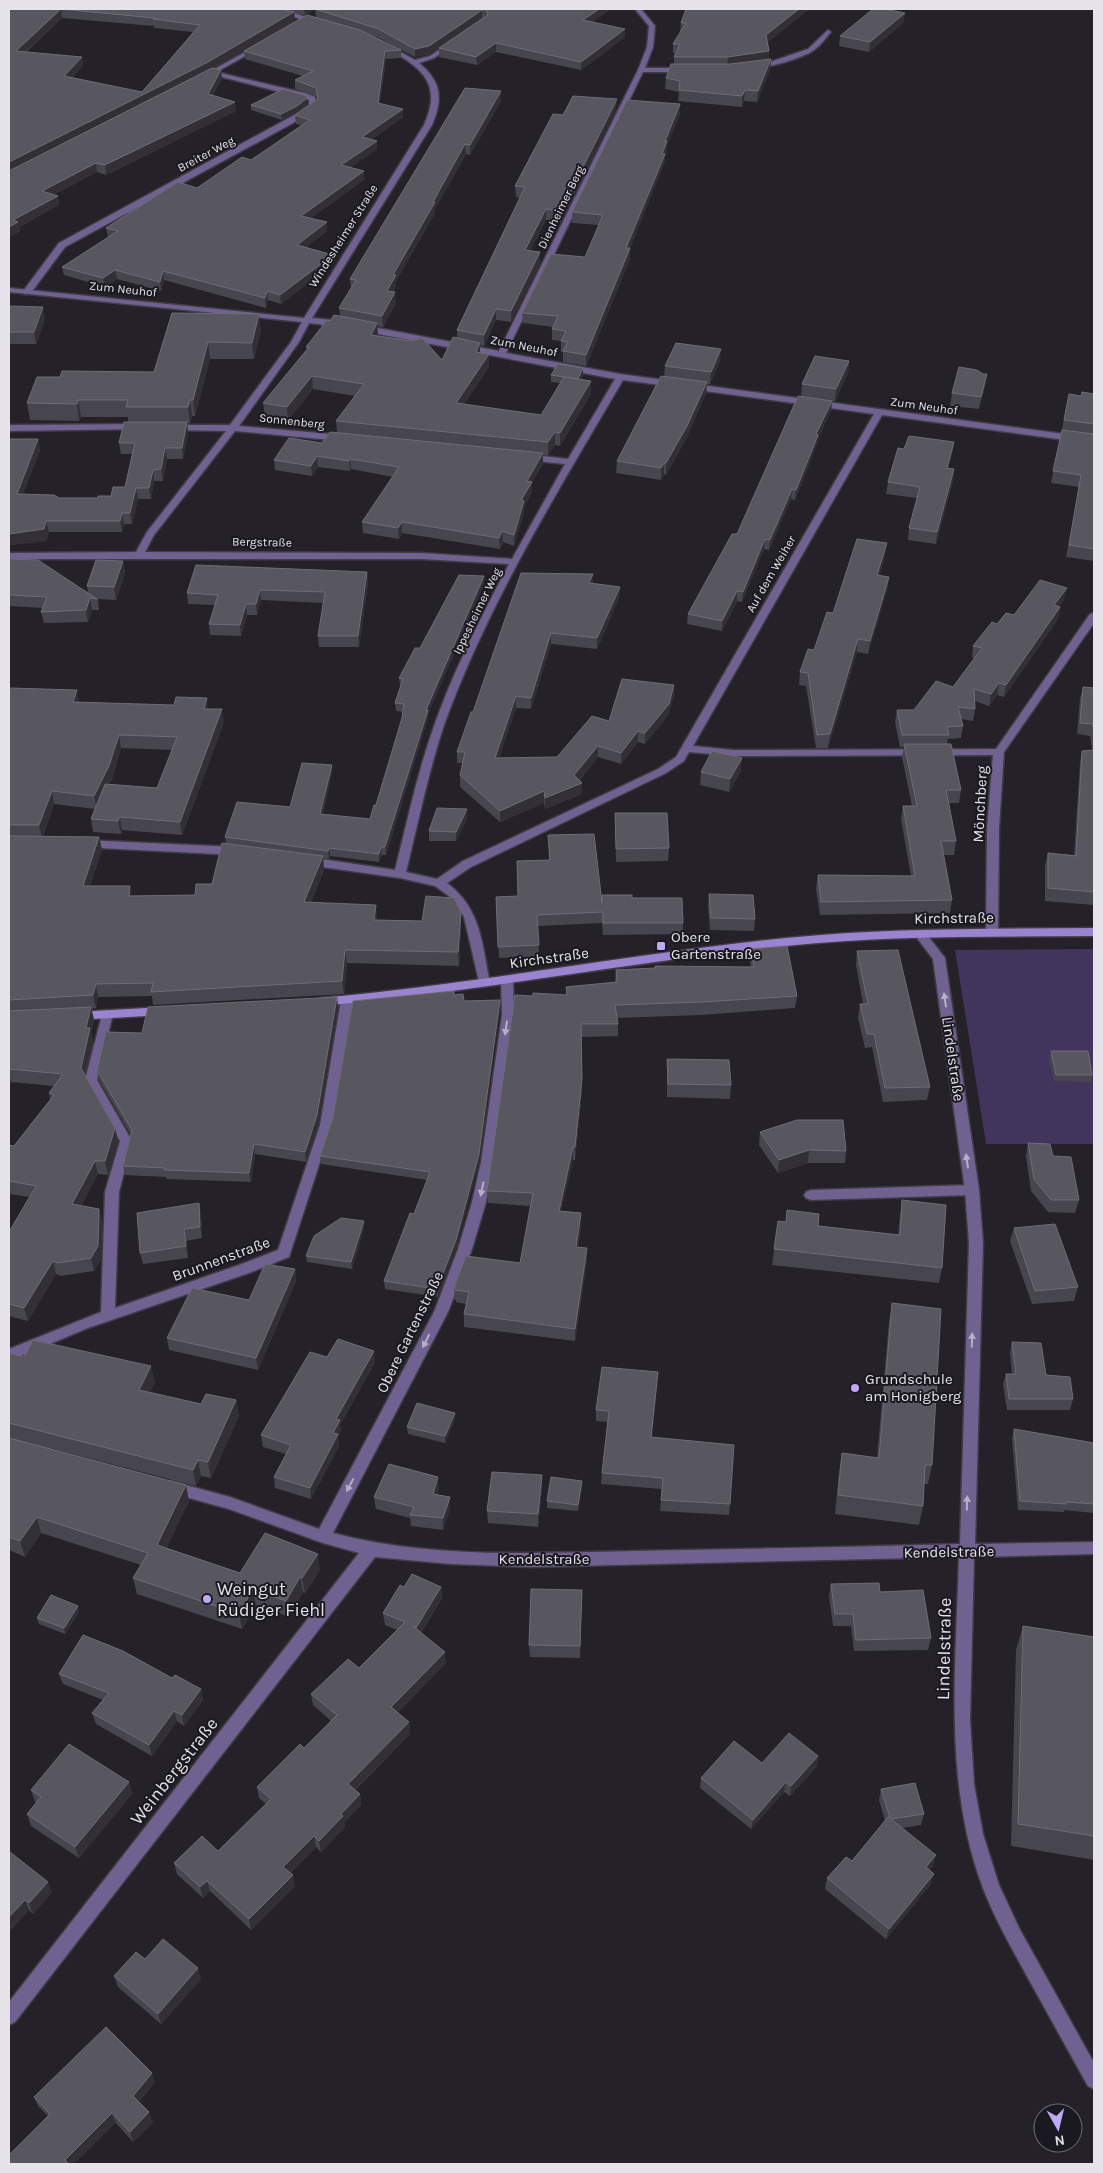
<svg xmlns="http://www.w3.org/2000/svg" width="1103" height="2173" viewBox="0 0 1103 2173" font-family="Karla,sans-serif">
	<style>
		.green { fill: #41345d }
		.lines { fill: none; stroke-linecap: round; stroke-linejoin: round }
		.lane-casing { stroke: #3f3c44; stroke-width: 3 }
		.street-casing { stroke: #3f3c44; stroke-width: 3 }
		.secondary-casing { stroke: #3f3c44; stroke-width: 3 }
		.lane { fill: #6f6190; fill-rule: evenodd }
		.street { fill: #6f6190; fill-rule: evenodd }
		.secondary { fill: #9a83cf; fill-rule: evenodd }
		.wall { fill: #47454d; fill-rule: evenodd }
		.shaded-wall { fill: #322f37 }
		.building { fill: #58565e; stroke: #6e6c74; fill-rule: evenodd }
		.oneway { fill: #b6b0c6 }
		.poi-dot { fill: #bfa9f4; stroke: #1a1820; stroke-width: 2 }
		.labels { text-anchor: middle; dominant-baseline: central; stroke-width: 4; stroke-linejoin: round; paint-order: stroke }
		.far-street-label { font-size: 12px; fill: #e6e4ea; stroke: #1a1820 }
		.street-label { font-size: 15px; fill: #e6e4ea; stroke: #1a1820 }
		.poi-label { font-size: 15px; fill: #e6e4ea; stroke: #1a1820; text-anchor: start }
		.near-poi-label { font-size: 18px; fill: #e6e4ea; stroke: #1a1820; text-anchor: start }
		.near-street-label { font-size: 18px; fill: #e6e4ea; stroke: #1a1820 }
	</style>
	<rect width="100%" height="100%" fill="#242129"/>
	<path class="green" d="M1094,949V1144H986L955,950Z"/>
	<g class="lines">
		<g class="lane-casing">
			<g id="lane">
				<path d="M212,71L305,93L315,97L317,106L304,117L65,247L30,294H24V290L59,243L298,113L309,105V100L300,97L210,74V72Z"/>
				<path d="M972,1185L977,1187L979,1190L977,1193L972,1195L811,1200L806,1198L804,1195L806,1192L811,1190Z"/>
			</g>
		</g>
		<g class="street-casing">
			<g id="street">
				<path d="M254,9L295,13L321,23L318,25L294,17L257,11Z"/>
				<path d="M635,9H641L655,26L653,47L645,68H686L689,70L686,72H643L506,353L620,374L1094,438V444L882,415L693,746L734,750L996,749L1090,614L1094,613V623L1004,752L999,828L998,933L996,936H988L986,933L987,828L993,755L734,756L689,752L684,761L666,773L471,867L447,883C481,908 482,944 490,983L488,986H480L464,917L453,899L435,886L400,878L308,865L302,861L308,857L395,870C406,827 415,783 429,741C449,679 479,621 509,564L421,559H9V553L136,552L147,532L226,431L170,430L167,429V425H230L291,342L302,322L9,292V288L304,318L424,125C439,92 430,74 400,56C394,53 388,50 383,46L388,45L415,60L430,56L452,41L454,42V44L434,58L419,63C442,82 443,99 432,125L312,318L342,321L346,324L342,327L309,323L299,342L239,426L342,435L346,438L342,441L235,431L154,535L145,552L421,553L512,559L565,464L526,460L521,457L526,454L568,459L615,379L362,331L358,328L362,325L499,351L638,70L647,47L649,26ZM623,380L874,414L676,757L658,769L463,861L437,879L406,872C418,823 428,773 444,725C488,603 558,491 623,380Z"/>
				<path d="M828,30L831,32L830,33C825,39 820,46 814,50C805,57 760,72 751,66L767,63L808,49Z"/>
				<path d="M256,46L261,47L206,78L200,77Z"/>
				<path d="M140,424L143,425V429L9,431V425Z"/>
				<path d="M84,840L236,847L242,851L236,855L80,847L78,844L80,841Z"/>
				<path d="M920,930L924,931L945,958L979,1190L983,1243L975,1544L1094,1542V1554L974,1557L970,1720L974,1784L983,1834L999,1885L1019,1928L1094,2063V2089L1088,2086C1068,2051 1049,2015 1029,1980C1013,1950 995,1920 983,1888C943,1783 956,1667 959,1557L531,1567L451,1564L375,1557L15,2022L9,2025V2002L359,1553L323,1543L229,1509L171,1493L166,1491L164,1487L166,1483L171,1481L230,1497L319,1529L434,1312L458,1249L472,1202L481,1162L502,1015L501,980L503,977L507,976L513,980L514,1015L493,1162L486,1202L472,1249L448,1312L333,1533C430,1559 534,1553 634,1551C743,1549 851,1547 960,1544L969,1243L965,1190L933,959L914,934Z"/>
				<path d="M347,996L353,1000L332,1125L289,1257L249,1273L88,1328L9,1361V1349L101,1312L105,1192L120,1141L85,1080L103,1011L107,1010L113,1014L97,1080L132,1141L119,1192L115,1308L239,1265L278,1250L320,1125L341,1000Z"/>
			</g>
		</g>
		<g class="secondary-casing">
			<g id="secondary">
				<path d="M1094,928V936C991,937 888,935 786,946C630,962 477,992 321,1006L315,1002L321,998C477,984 630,954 786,938C888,928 991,929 1094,928Z"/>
				<path d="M164,1007L170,1011L164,1015L76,1020L70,1016L76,1012Z"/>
			</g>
		</g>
		<use href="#lane" class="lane"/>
		<use href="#street" class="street"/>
		<use href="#secondary" class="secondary"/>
	</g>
	<g class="wall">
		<path d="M9,9H611L592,22L625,37L581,70L496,52L477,65L439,57V48L483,18L429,54L415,57L379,38L366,33L401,50V58L386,59L380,103L403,117L371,140L377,149L351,167L365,179L311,218L327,231L306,247L333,255L334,263L281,304L268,300L266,308L164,280L161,291L117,279L105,287L64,275L62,267L108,237L106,228L197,188L251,160L301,125L296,124L295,115L317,99V97L295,89V80L303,76L245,59L244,51L316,17L315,9L305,15L294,13L295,21L213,68L222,79L213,95L236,111L106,175L97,172L53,195L58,196L59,205L19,227L20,231L9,237ZM62,18L154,26V28L193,32L142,92L72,78L83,65L82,57L26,52Z"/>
		<path d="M686,9H809L768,42L769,51V59H771L770,70L757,102L744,101L742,107L678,101L679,92L665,89L666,78L674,64V57L676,53H673V44L680,32L681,23Z"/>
		<path d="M905,13L903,23L869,52L839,46L840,36Z"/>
		<path d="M501,91V101L470,155L466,154L435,209V213L396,281V286L393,292L396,303L383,327L377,326L378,336L442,360L457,338V330L520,198L516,197L515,186L563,115L616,109L561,222L546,220L530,251L540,252V263L511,322L496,320L484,346L480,345V353L489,367L464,404L541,415L560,383L551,382V375L583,368V375L581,380L591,381V394L560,446L555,445L548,455H543V464L532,482V492L524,507V512L514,546L503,542L500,549L402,533L399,539L363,533L362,522L393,477L351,469L350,471L318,467L312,476L275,470L274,460L322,443L337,432L336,421L355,396L313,389L288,420L265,415L263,403L307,350L306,347L330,321L340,316L339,308L351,288L350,279Z"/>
		<path d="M307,96V104L297,111L282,120L251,110V105Z"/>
		<path d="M680,104V114L667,145V151L665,156L664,164L630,248V259L586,366L563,362V352H561V341L552,340V329L553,327L523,323L522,313L585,257L599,225L572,223V212Z"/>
		<path d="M9,306L45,319L36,344H9Z"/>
		<path d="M172,313L261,330L254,359H210L195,416H192L190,423H187L188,433L183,459H167L163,481H154L151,499H138L132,524H124L122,532H49L46,541L9,545V439H38L40,450L23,494L59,498H98L111,496L125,487L132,454H121L119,443L128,422V417H81L79,421L30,420L27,403L60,377L154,372Z"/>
		<path d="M720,361L710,384H707L706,393L687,437L666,475L664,474L661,480L616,473L617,461L664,376L665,366Z"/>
		<path d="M849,361L848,373L835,401H832L831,410L818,439L817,444L795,500L791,499L769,550L764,549L742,602L737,601L722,631L687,624L688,614L737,534L801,396L802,384Z"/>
		<path d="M985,386L979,409L950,406L952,393Z"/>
		<path d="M1069,394L1081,396L1094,394V561L1066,557L1079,487L1051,483Z"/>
		<path d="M954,442L952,454L948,468L954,469L953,481L936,544L908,540L909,528L917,498L886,494L888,482L904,449Z"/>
		<path d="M885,556L879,576L889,577L887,590L868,654L857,652L828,748H816L806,686L799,685L800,672L814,650L833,613Z"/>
		<path d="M9,559L88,592L87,586L123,561L125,574L116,600L98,599L99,610H92L88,622L44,623L41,612L43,608L9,606Z"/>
		<path d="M367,572L368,583L359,647H319L318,636L323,603L261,600L257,615H247L241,636L210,635L209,624L215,605L188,604L187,593Z"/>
		<path d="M484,576V584L428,714V718L386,855H382L379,862L330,856L329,859L323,858L324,870L311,902L377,918V920L422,921L461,912V925L459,966L347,963L344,994L153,1005L152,996L98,997L96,1008L91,1009L94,1020L91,1032L93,1042L85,1075L118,1141L108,1175L98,1174L81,1206L99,1209L102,1222L101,1259L94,1271L61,1276L56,1274L28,1321L9,1316V1232L30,1197L9,1194V1145L14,1146L50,1100L49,1093L54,1086L11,1082L9,1086V688L79,702L208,709L224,722L182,835L122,830L121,834L93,832L91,819L95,809L54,804L43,836L99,837L102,850L90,886L132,896L195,895L212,884L226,844L225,837L290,807L332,765V773L323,814L370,819L376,805L402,718L403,712L396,711L395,703L401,686H400L399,678L420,648ZM121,748L172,750L157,788L109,784L112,779Z"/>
		<path d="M593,583L620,587L619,598L597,649L551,644L531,709L516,708L499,758L557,757L609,721L674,696L668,715L645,744L638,742L621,764L598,757L580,780L582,783V794L545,809L544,803L500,822L460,787V775L463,763H457V752L473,712Z"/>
		<path d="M1064,600L1059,607H1060L1058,619L1004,697L997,695L989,706L975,701V709L973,721L961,719L963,726L961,738L948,739L947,744L961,790L959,803H949L956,841L954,855H943L952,900L950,913L820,915L816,889L818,875L911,876L901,819L903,806H912L902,757L904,747H900L895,722L897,710H914L953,687L974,658H972L973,646L997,624L1014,615Z"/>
		<path d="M1083,687L1094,688V905L1045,901V866L1048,853L1074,855L1080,763L1082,751L1092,750L1090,736L1077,734L1080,698Z"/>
		<path d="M741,771L729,792L700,785L701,772Z"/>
		<path d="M467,809V818L456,841H429V831Z"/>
		<path d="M615,813L669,848L668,861L616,862Z"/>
		<path d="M548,835L602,900L632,898L683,923V934L603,935L602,923L538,926L539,957L499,958L496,897L518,896L517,861L549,860Z"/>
		<path d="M709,894L755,919L754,931L710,930L708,907Z"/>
		<path d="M751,949L797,996L795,1008L701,1015L617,1018L618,1024V1036L581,1037L582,1091L575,1160H573L561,1211L581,1213V1226L578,1247L587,1261L575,1341L464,1327V1314L466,1304L456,1302V1300H455L454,1287L520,1263L530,1206L488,1203L487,1191L533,996L566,995V987L615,982L616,970L751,967L750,961Z"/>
		<path d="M857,951L930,1087L927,1100L883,1102L872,1047L865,1048L858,1018L860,1004H863L856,965Z"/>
		<path d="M454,995L464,1001L500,1000V1008L479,1162L456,1248L438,1297L385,1289L384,1281L414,1214L427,1180L321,1164L320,1156Z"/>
		<path d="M338,1006L318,1125L306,1162L255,1154L251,1182L166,1179V1177L125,1175L123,1166L131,1135L99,1080L97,1070L142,1033Z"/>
		<path d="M1051,1051L1092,1075L1091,1082L1054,1081L1049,1058Z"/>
		<path d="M667,1059L731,1085L730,1099L667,1097Z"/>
		<path d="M760,1132L846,1151L845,1163H808L778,1173L759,1145Z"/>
		<path d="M1028,1143L1053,1156L1079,1200L1075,1213L1048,1212L1031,1191L1026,1156Z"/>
		<path d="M902,1200L942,1268L939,1283L772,1265L778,1221L898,1235L900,1216Z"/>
		<path d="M199,1203L201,1215L202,1238L186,1241L188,1258L143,1264L140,1253Z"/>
		<path d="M364,1228L352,1269L307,1262L306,1256Z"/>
		<path d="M1014,1228L1078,1287L1074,1301L1032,1304L1010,1241Z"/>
		<path d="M295,1269L296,1281L258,1370L169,1350L167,1338L249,1300Z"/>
		<path d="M892,1303L932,1465L928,1484H924L923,1506L919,1525L835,1514L839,1472L842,1453L877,1458L889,1322Z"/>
		<path d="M1012,1342L1073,1399L1070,1410H1007L1003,1384L1006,1374H1012L1010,1353Z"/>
		<path d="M9,1353L24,1357L155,1382L150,1392L201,1404L236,1400L239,1416L211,1478L201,1476L196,1486L49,1448L189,1501L166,1548L240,1573L320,1570L305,1593L303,1592L289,1617L256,1605L242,1629L137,1594L133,1578L141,1565L41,1533L25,1557L9,1550Z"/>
		<path d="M327,1357L375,1362L340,1425L341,1431L338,1437L339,1446L311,1499L275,1488L274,1477L286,1454L263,1447L261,1435Z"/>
		<path d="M657,1384L652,1437L730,1504L729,1515L660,1511L662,1489L601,1484L602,1473L608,1422L596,1421V1410Z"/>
		<path d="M455,1419L445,1443L408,1434L407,1427Z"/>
		<path d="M1014,1429L1094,1443V1513L1064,1510V1512L1018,1510L1012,1438Z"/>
		<path d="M542,1475V1488L538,1527L488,1523L487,1511Z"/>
		<path d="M582,1487L578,1511L547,1508V1501Z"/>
		<path d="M439,1489L437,1495L450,1509L443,1530L411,1526L410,1518L376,1509L374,1497Z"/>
		<path d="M831,1584L880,1592L931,1638L928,1650L854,1651L851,1626H833L829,1596Z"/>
		<path d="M404,1587H441L442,1598L421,1633L446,1663L397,1713L409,1722L410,1734L355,1790L360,1794L361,1805L344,1823L345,1827L321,1852L316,1847L290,1873L295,1886L251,1930L210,1891L203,1898L177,1874L174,1863L218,1851L266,1804L259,1798L257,1787L304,1748L331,1721L313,1705L311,1694L359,1668L397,1630L385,1625L383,1613Z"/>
		<path d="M582,1590L580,1658L530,1657L529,1645Z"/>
		<path d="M79,1612L65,1634L39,1624L37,1618Z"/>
		<path d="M1023,1626L1094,1637V1860L1011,1846L1016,1650Z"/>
		<path d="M59,1674L172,1678L201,1689L203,1700L184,1726L177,1721L152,1756L96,1724L92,1713L103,1700L63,1684Z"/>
		<path d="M818,1756L817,1766L790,1796L784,1792L751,1829L700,1788L701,1778L762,1763Z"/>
		<path d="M129,1782L132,1794L79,1858L31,1826L27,1814L36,1803L35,1802L31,1790Z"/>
		<path d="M881,1789L924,1814L921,1825L902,1828L933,1866L929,1870L931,1884L886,1939L825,1889L827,1878L852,1861L885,1821L879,1800Z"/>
		<path d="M9,1853L52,1892L33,1914L29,1910L9,1932Z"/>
		<path d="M145,1959L201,1979L161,2024L118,1987L114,1976Z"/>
		<path d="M155,2082L139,2102L153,2122L133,2142L116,2123L48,2116L38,2106L34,2097Z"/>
	</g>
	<g class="shaded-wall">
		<path d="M61,9L62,18L17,59L16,51Z"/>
		<path d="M304,9H316L305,15Z"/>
		<path d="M599,9H611L583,29V20Z"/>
		<path d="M799,9H809L766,44V35Z"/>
		<path d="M482,10V18L429,54L415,57V49Z"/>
		<path d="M294,12L295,21L209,70L9,172V162Z"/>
		<path d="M905,13L903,23L869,52L870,42Z"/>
		<path d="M625,29V37L581,70V62Z"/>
		<path d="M496,43V52L477,65L476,57Z"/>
		<path d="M385,51L386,59L379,111L378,103Z"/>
		<path d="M769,51V61L727,66L728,57Z"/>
		<path d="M82,57L83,65L66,85L64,76Z"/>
		<path d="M771,59L770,70L757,102L758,91Z"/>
		<path d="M221,70L222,79L209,102L208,94Z"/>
		<path d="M745,90L744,101L742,107V96Z"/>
		<path d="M501,91V101L470,155V145Z"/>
		<path d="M307,98V104L297,111L282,120L281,114Z"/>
		<path d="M617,99L616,109L561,222V211Z"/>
		<path d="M235,102L236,111L106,175L105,165Z"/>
		<path d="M680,104V114L667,145V151L665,156L664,164L626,259V248L662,154L665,141Z"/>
		<path d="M403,109V117L362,146V137Z"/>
		<path d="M377,141V149L341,174V165Z"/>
		<path d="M465,144L466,154L435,209V213L396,281V286L388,302L387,291L393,275Z"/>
		<path d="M96,163L97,172L43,200L42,191Z"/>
		<path d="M364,171L365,179L302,225L301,216Z"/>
		<path d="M58,196L59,205L19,227L20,231L9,237V227L13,220Z"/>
		<path d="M546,209V220L525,261V250Z"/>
		<path d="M327,222V231L298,254L297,245Z"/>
		<path d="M630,248V259L586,366V355Z"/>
		<path d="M540,252V263L511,322V311Z"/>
		<path d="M333,255L334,263L281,304L280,295Z"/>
		<path d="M115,270L117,279L105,287L103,278Z"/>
		<path d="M163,271L164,280L161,291L160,282Z"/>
		<path d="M267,291L268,300L266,308L265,298Z"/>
		<path d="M395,292L396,303L383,327L382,316Z"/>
		<path d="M43,307L45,319L36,344L34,332Z"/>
		<path d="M496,309V320L484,346V335Z"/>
		<path d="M259,314L261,330L254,359L252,343Z"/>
		<path d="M377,323L378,336L371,335Z"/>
		<path d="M208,342L210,359L195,416L193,400Z"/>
		<path d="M480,343V355L476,352Z"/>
		<path d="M721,349L720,361L710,384L711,372Z"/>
		<path d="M489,354V367L457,416L456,403Z"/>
		<path d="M849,361L848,373L835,401L836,389Z"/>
		<path d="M583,368V375L578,385V379Z"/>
		<path d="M987,374L985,386L979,409L981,397Z"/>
		<path d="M312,376L313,389L288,420L287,407Z"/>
		<path d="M591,381V394L560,446V433Z"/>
		<path d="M707,382L706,393L687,437L666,475V463Z"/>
		<path d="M78,400L81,417L79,421L77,404Z"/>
		<path d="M190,400L192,416L190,423L188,407Z"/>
		<path d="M832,401L831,410L818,439L817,444L795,500L796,490L816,434Z"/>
		<path d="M187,422L188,433L183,459L182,448Z"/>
		<path d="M555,432V445L548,455V442Z"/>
		<path d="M38,439L40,450L19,506L17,494Z"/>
		<path d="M954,442L952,454L945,480L947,468Z"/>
		<path d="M165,448L167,459L163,481L161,469Z"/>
		<path d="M543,453V464L532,482V492L524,507V512L514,546V535L527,481Z"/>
		<path d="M317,456L318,467L312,476L311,466Z"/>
		<path d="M350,459L351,469L350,471L349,461Z"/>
		<path d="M664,463V474L661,480V468Z"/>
		<path d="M954,469L953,481L936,544L937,532Z"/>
		<path d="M153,470L154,481L151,499L149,488Z"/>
		<path d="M136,488L138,499L132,524L130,513Z"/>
		<path d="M792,489L791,499L769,550L770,540Z"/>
		<path d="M122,513L124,524L122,532L120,521Z"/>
		<path d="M46,521L49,532L46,541L9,545V534Z"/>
		<path d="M402,522V533L399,539L398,528Z"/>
		<path d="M502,531L503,542L500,549L499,538Z"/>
		<path d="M765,539L764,549L742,602L743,592Z"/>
		<path d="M887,543L885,556L876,588L877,575Z"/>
		<path d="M123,561L125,574L116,600L114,587Z"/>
		<path d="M367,572L368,583L359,647L358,636Z"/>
		<path d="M593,574V585L589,583Z"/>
		<path d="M484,576V584L428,714V718L386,855L385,847L426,710Z"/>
		<path d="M889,577L887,590L868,654L870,641Z"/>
		<path d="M620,587L619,598L597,649V638Z"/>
		<path d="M1067,588L1064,600L1052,617L1054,605Z"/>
		<path d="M260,590L261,600L257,615L256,604Z"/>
		<path d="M737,591V601L722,631V621Z"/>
		<path d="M90,598L92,610L88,622L86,610Z"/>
		<path d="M246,604L247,615L241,636L240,625Z"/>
		<path d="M1060,607L1058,619L1004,697L1006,685Z"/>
		<path d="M551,633V644L531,709V698Z"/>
		<path d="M858,639L857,652L828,748L830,734Z"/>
		<path d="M999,683L997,695L989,706L991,694Z"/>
		<path d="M674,685V696L668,715L645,744V733Z"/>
		<path d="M77,690L79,703L73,702Z"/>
		<path d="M516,696V708L495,769V758Z"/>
		<path d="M207,698L208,711L204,709Z"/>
		<path d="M222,709L224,722L182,835L180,822Z"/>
		<path d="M638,731V742L621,764V753Z"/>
		<path d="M119,735L121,748L112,779L97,809L94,796Z"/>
		<path d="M598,746V757L575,786L582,783V794L545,809V798L574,775Z"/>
		<path d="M742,758L741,771L729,792L730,779Z"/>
		<path d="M332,765V773L321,822L320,814Z"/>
		<path d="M52,791L54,804L42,838L39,825Z"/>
		<path d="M544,791V803L500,822V811Z"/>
		<path d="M467,809V818L456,841V832Z"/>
		<path d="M120,817L122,830L121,834L118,821Z"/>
		<path d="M99,837L102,850L86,899L83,886Z"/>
		<path d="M381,847L382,855L379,862V854Z"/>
		<path d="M329,848L330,856L329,859L328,851Z"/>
		<path d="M323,856L324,870L305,915L304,902Z"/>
		<path d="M130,886L132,899L129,896Z"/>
		<path d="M376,905L377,918L375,933L374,920Z"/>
		<path d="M461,912V925L459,966L458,952Z"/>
		<path d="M345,950L347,963L344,994L342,981Z"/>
		<path d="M96,984L98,997L96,1008L93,995Z"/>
		<path d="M337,997L338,1006L318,1125L306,1162L305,1152Z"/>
		<path d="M500,1000V1008L479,1162L456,1248L438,1297L437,1289Z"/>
		<path d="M91,1007L94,1020L91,1032L93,1042L83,1081L81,1068L86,1028Z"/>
		<path d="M9,1074L11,1082L9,1086Z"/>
		<path d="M582,1079V1091L575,1160V1147Z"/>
		<path d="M115,1128L118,1141L108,1175L105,1161Z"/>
		<path d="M254,1144L255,1154L251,1182L249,1173Z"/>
		<path d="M573,1147V1160L558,1223L559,1211Z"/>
		<path d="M809,1150L808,1163L778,1173L779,1160Z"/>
		<path d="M95,1161L98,1174L75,1217L72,1204Z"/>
		<path d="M199,1203L201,1215L202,1238L200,1227Z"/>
		<path d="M99,1209L102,1222L101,1259L94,1271L91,1258Z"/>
		<path d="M581,1213V1226L576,1260V1247Z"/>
		<path d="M364,1221V1228L352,1269L351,1262Z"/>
		<path d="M184,1229L186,1241L188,1258L186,1246Z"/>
		<path d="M587,1248V1261L575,1341V1329Z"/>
		<path d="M53,1261L56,1274L28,1321L24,1308Z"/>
		<path d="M295,1269L296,1281L258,1370L256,1358Z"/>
		<path d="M374,1351L375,1362L340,1425L341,1431L338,1437L339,1446L311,1499L310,1488L333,1433L336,1419Z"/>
		<path d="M151,1366L155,1382L143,1406L139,1390Z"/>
		<path d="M658,1372L657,1384L651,1449V1437Z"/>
		<path d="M236,1400L239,1416L211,1478L208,1462Z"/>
		<path d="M455,1413V1419L445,1443V1436Z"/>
		<path d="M198,1460L201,1476L196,1486L193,1470Z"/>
		<path d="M542,1475V1488L538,1527V1514Z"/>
		<path d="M438,1477L439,1489L434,1506L433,1494Z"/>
		<path d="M582,1481V1487L578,1511V1505Z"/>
		<path d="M186,1485L189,1501L161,1561L157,1545Z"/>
		<path d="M450,1497V1509L443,1530V1518Z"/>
		<path d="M37,1517L41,1533L25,1557L20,1541Z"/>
		<path d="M318,1554L320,1570L305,1593L302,1578Z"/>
		<path d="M300,1577L303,1592L289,1617L286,1601Z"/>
		<path d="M441,1587L442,1598L417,1639L416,1628Z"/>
		<path d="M253,1589L256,1605L242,1629L239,1614Z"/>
		<path d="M78,1606L79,1612L65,1634L64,1628Z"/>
		<path d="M445,1652L446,1663L392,1719L391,1707Z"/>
		<path d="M201,1689L203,1700L184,1726L182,1715Z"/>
		<path d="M174,1711L177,1721L152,1756L149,1745Z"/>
		<path d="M409,1722L410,1734L349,1795L348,1784Z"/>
		<path d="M818,1756L817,1766L790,1796L791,1786Z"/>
		<path d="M129,1782L132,1794L79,1858L75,1847Z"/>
		<path d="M786,1782L784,1792L751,1829L753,1820Z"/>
		<path d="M360,1794L361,1805L344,1823L345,1827L321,1852L319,1841L341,1814Z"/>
		<path d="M314,1836L316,1847L285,1877L283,1867Z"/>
		<path d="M936,1855L933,1866L923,1878L926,1867Z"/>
		<path d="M934,1874L931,1884L886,1939L889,1929Z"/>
		<path d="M293,1875L295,1886L251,1930L249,1919Z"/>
		<path d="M207,1881L210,1891L203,1898L200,1887Z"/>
		<path d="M48,1882L52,1892L33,1914L29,1903Z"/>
		<path d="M25,1900L29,1910L9,1932V1917Z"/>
		<path d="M198,1968L201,1979L161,2024L158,2014Z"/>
		<path d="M152,2073L155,2082L136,2105L133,2096Z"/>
		<path d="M149,2112L153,2122L133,2142L130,2132Z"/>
		<path d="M112,2113L116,2123L74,2164H67L65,2160Z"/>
	</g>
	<g class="building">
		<path d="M9,9H280L294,12L208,62L9,162ZM61,9L155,18L153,19L200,25L142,92L64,76L82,57L16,51Z"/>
		<path d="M315,9H599L583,20L625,29L581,62L496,43L476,57L439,48L488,15L487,10H482L429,46L415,49L379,29Z"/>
		<path d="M686,9H799L766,35L769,51L728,57H674L680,44H673L686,23H681Z"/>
		<path d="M873,9H884L905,13L870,42L840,36Z"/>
		<path d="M307,15L360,30L401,50L385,51L378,103L403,109L362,137L377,141L341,165L364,171L301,216L327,222L297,245L333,255L280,295L267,291L265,298L163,271L160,282L115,270L103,278L62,267L118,231L106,228L178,182L197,188L242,157L251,160L310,120L295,115L318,99L316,88L295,80L313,71L244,51Z"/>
		<path d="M771,59L758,91L745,90L742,96L679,90L680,81L666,78L671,64H730Z"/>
		<path d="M212,68L221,70L208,94L235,102L105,165L96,163L42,191L58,196L13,220L18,222L9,227V171Z"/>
		<path d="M465,88L501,91L470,145L465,144L433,202H435L393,275H396L387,291L395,292L382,316L339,308L356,280L350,279Z"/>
		<path d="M283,89L307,96V98L297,106L281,114L251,105Z"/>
		<path d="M573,96L617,99L561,211L546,209L525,250L540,252L511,311L496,309L484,335L457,330L525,187L515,186L553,114L563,115Z"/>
		<path d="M627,100L680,104L665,141H667L662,154H665L626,248H630L586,355L563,351L568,342L561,341L566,331L552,329L558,316L522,313L551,254L585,257L603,215L572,212Z"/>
		<path d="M9,306L43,307L34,332H9Z"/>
		<path d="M172,313L259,314L252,343L208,342L193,400H190L188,407H126L128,400H78L77,404L27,403L37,377H60L62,371L154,372Z"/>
		<path d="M334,315L377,323L371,335L411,341L422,338L442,360L453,337L480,343L476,352L489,354L456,403L541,415L564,377L591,381L560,433L555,432L548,442L336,421L364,384L312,376L287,407L263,403L309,347H306L327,320L330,321Z"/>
		<path d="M676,343L721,349L711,372L665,366Z"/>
		<path d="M815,356L849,361L836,389L802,384Z"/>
		<path d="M558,364L583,368L578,379L551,375Z"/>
		<path d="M959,367L977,370L983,374H987L981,397L952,393Z"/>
		<path d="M661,376L707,382L687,426L666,463H664L661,468L617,461Z"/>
		<path d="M1082,392L1094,394V424L1064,420L1069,394L1081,396Z"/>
		<path d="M798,396L832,401L816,434L818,435L796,490L792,489L770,540L765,539L743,592L737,591L722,621L688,614L732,534H737Z"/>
		<path d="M124,422H187L182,448H165L161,469L153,470L149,488H136L130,513H122L120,521H46L44,529L9,534V439H38L17,494L54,495L59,498H98V496H111L113,487H125L135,443H119Z"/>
		<path d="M1062,430L1094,434V549L1069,545L1081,475L1053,471Z"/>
		<path d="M330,432L543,453L527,481L532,482L521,500L524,501L514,535L502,531L499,538L402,522L398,528L362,522L399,467L350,459L349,461L317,456L311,466L274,460L289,438L322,443Z"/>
		<path d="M909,436L954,442L947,468L954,469L937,532L909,528L920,487L888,482L898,448L904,449Z"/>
		<path d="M857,539L887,543L877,575L889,577L870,641L858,639L830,734L817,735L808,673L800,672L808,649L814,650L827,612L833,613Z"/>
		<path d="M9,559L38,560L97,599L90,598L86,610L41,612L47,597L9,595Z"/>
		<path d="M96,560L123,561L114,587L87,586Z"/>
		<path d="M196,565L367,572L358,636H318L325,592L260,590L256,604H246L240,625L209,624L218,595L187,593Z"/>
		<path d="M521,573L593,574L589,583L620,587L597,638L551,633L531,698L516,696L495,758L557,757L592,716L609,721L622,679L674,685L669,704L645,733L638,731L621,753L598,746L574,775L582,783L545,798L544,791L500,811L460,775L465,752H457L471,712H473Z"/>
		<path d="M459,575L484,576L426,710H428L385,847H381L379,854L329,848L328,851L225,837L237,802L290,807L302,763L332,765L320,814L370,819L374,805H376L402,718L404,704L395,703L403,679L399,678L415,648H420Z"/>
		<path d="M1040,580L1067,588L1054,605L1060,607L1006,685L999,683L991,694L974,689L975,709L958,707L963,726L947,727L949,735H902L897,710H914L936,681L953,687L982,648L973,646L992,622L997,624L1006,613L1014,615Z"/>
		<path d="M1083,687L1094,688V735L1093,724L1080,723Z"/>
		<path d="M9,688L77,690L73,702L174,705L176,697L207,698L204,709H222L180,822L120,817L118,821L91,819L105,784L157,788L177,737L119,735L109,766L94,796L52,791L39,825H9Z"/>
		<path d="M904,744H951L961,790H946L956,841H941L952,900L821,902L818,875L915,876L903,806H917Z"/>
		<path d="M1094,750V892L1048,888V853L1076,856L1082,751Z"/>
		<path d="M712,751L742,758L730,779L701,772Z"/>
		<path d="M437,808L467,809L456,832L429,831Z"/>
		<path d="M615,813H667L669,848L616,849Z"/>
		<path d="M594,834L602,903V895H632V898H682L683,923H603V912L537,915L539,945L498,947L496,897L518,896L517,861L550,860L548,835Z"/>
		<path d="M9,836L99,837L83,886H130L129,896L195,895L196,884H212L222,843L323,856L304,902L376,905L374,920L422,921L426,896L454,898L461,912L458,952L345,950L342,981L151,992L153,983L96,984L93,995L9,1000Z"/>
		<path d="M709,894L753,895L755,919L711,918Z"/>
		<path d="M787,946L797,996L702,1002L615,1005L618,1024H581L582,1079L575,1147H573L559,1211L581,1213L576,1247L587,1248L575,1329L464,1314L469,1292L455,1290L456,1288L454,1287L466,1256L520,1263L533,1193L487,1191L515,995L533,996V993L567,995L566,987L617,982L616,970L655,968V966L754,967L751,949Z"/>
		<path d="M898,950L930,1087L885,1088L874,1034H867L860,1004H868L857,951Z"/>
		<path d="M454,991V995L463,994L464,1001L500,1000L479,1154L456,1240L437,1289L384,1281L410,1213L414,1214L430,1172L320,1156L333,1117L353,1001Z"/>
		<path d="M337,997L317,1115L305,1152L254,1144L249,1173L164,1170L165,1168L123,1166L132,1130L97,1070L106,1032L142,1033L148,1007Z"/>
		<path d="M91,1007L86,1028H90L81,1068L115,1128L105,1161H95L72,1204L99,1209L98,1246L91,1258L58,1263L53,1261L24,1308L9,1304V1232L36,1186L9,1181V1145L14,1146L54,1095L49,1093L63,1074L9,1069V1011Z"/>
		<path d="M1051,1051H1088L1092,1075H1056Z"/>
		<path d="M667,1059L729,1060L731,1085L668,1084Z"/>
		<path d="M797,1120H843L846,1151L809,1150L779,1160L760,1132Z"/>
		<path d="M1028,1143L1050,1144L1053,1156L1071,1157L1079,1200H1051L1034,1179Z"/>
		<path d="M902,1200L946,1205L942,1268L774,1249L778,1221L786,1222L787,1210L819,1214L818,1226L900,1235Z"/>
		<path d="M199,1203L200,1227L184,1229L186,1246L140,1253L137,1213Z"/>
		<path d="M341,1218L364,1221L351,1262L306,1256L314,1236Z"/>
		<path d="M1055,1224L1078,1287L1035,1291L1014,1228Z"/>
		<path d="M265,1264L295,1269L256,1358L167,1338L192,1288L249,1300Z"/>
		<path d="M892,1303L941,1309L932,1465H925L923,1506L838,1495L842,1453L879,1458Z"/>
		<path d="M338,1339L374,1351L336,1419L340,1420L333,1433L338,1434L310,1488L274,1477L291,1445L261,1435L310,1352L327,1357Z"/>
		<path d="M33,1340L151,1366L139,1390L201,1404L206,1394L236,1400L208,1462L198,1460L193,1470L9,1423V1353L24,1357Z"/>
		<path d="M1012,1342L1041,1343L1046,1375L1070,1377L1073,1399H1009L1006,1374H1016Z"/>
		<path d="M602,1367L658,1372L651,1437L734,1445L730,1504L661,1500L663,1478L602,1473L609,1411L596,1410Z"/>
		<path d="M417,1403L455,1413L445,1436L407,1427Z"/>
		<path d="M1014,1429L1094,1443V1504L1066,1502V1504L1020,1501Z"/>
		<path d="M9,1438L186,1485L157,1545L240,1573L265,1533L318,1554L302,1578L300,1577L286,1601L253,1589L239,1614L133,1578L148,1553L37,1517L20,1541L9,1537Z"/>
		<path d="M389,1464L438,1477L433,1494L450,1497L443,1518L410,1515L414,1507L374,1497Z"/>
		<path d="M492,1472L542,1475L538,1514L487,1511Z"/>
		<path d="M551,1477L582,1481L578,1505L547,1501Z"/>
		<path d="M412,1574L441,1587L416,1628L413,1626L445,1652L391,1707L409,1722L348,1784L360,1794L341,1814L343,1816L319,1841L314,1836L283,1867L293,1875L249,1919L207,1881L200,1887L174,1863L202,1836L218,1851L271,1799L257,1787L300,1744L304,1748L337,1715L311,1694L348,1659L359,1668L405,1622L383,1613L400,1585L404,1587Z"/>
		<path d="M879,1583L880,1592L923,1590L931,1638L856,1640L853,1614H835L831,1584Z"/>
		<path d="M531,1589L582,1590L580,1646L529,1645Z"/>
		<path d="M51,1595L78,1606L64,1628L37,1618Z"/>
		<path d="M1023,1626L1094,1637V1836L1018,1824Z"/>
		<path d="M83,1635L123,1651L172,1678L175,1675L201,1689L182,1715L174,1711L149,1745L92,1713L109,1693L59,1674Z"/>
		<path d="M789,1733L818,1756L791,1786L786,1782L753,1820L701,1778L734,1741L762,1763Z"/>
		<path d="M69,1744L129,1782L75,1847L27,1814L41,1797L31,1790Z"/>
		<path d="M915,1783L924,1814L891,1819L936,1855L926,1867L934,1874L889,1929L827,1878L846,1857L852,1861L888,1817L890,1818L881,1789Z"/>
		<path d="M10,1852L48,1882L29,1903L25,1900L9,1917V1853Z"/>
		<path d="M163,1939L198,1968L158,2014L114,1976L136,1952L145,1959Z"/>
		<path d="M106,2027L152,2073L133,2096L149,2112L130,2132L112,2113L65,2160L69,2164H9V2155L50,2114L34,2097Z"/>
	</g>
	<defs><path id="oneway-solid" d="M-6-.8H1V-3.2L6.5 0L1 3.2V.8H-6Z" transform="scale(1.25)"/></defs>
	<g class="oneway">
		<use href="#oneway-solid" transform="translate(945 1000) rotate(-98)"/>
		<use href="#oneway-solid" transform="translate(506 1028) rotate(98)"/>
		<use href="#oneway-solid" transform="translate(967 1161) rotate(-98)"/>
		<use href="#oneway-solid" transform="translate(482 1189) rotate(102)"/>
		<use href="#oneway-solid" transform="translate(972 1340) rotate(-88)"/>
		<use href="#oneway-solid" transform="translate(426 1341) rotate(117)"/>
		<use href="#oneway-solid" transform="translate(350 1485) rotate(118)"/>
		<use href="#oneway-solid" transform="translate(967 1503) rotate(-88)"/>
	</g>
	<g class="poi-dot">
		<rect x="656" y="941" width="10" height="10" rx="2.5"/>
		<circle cx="855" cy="1388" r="5"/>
		<circle cx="207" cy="1599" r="5"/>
	</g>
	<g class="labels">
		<g class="far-street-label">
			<text transform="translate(206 154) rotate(-28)">Breiter Weg</text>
			<text transform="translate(561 207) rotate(-64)">Dienheimer Berg</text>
			<text transform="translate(343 236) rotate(-58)">Windesheimer Straße</text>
			<text transform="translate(123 289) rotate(6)">Zum Neuhof</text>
			<text transform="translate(524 346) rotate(11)">Zum Neuhof</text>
			<text transform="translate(924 406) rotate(8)">Zum Neuhof</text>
			<text transform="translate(292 421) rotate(6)">Sonnenberg</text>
			<text transform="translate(262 542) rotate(1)">Bergstraße</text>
			<text transform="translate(771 574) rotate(-60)">Auf dem Weiher</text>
			<text transform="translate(477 611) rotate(-64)">Ippesheimer Weg</text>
		</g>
		<g class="street-label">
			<text transform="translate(980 804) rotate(-87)">Mönchberg</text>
			<text transform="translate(954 918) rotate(-1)">Kirchstraße</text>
			<text transform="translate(549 958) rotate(-8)">Kirchstraße</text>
			<text transform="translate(953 1059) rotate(82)">Lindelstraße</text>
			<text transform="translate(221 1259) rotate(-20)">Brunnenstraße</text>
			<text transform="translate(410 1332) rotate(-64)">Obere Gartenstraße</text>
			<text transform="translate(949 1552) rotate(-1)">Kendelstraße</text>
			<text x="544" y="1559">Kendelstraße</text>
		</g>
		<g class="poi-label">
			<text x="671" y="937">Obere<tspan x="671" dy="17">Gartenstraße</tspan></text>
			<text x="865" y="1379">Grundschule<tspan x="865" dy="17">am Honigberg</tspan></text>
		</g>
		<g class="near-poi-label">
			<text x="217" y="1589">Weingut<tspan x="217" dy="21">Rüdiger Fiehl</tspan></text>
		</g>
		<g class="near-street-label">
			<text transform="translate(944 1649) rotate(-89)">Lindelstraße</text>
			<text transform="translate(174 1771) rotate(-52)">Weinbergstraße</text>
		</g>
	</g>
	<rect width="1103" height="2173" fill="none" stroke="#e6e4ea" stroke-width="20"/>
	<g transform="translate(1058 2128) rotate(172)"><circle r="24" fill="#1a1820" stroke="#6c6a71"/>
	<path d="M0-4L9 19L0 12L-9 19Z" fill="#bfa9f4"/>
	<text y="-8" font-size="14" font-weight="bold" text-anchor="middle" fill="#e6e4ea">N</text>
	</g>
</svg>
